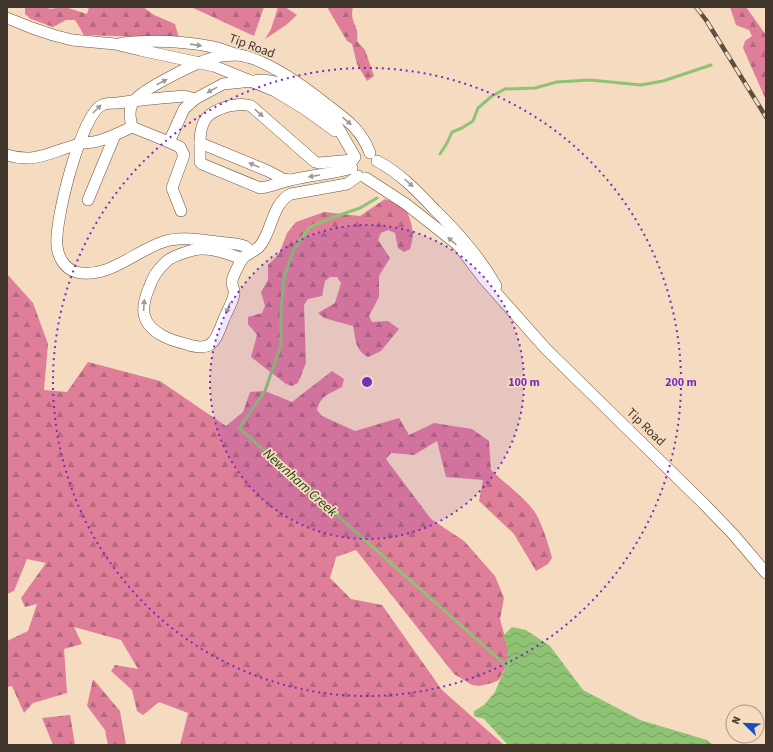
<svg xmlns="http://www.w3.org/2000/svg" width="773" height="752" viewBox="0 0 773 752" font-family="'Source Sans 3',sans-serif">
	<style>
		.forest { fill: url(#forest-firs) }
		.water { fill: url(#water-waves) }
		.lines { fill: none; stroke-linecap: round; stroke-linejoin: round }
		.stream { stroke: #8ec373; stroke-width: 3 }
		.minor-casing { stroke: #6a543c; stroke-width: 12 }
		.minor { stroke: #fff; stroke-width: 11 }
		.rail-casing { stroke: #5d5043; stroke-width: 4.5 }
		.rail { stroke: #f5dbc0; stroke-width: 3; stroke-dasharray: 9; stroke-linecap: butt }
		.oneway { fill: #a09a95 }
		.ring { fill: none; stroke: #7b2cbf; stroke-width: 2; stroke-dasharray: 2 4 }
		.labels { text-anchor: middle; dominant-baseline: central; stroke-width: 3.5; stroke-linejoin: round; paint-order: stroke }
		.street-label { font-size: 13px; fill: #40362b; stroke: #f5dbc0 }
		.water-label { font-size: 14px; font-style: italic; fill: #20420a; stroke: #f5dbc0 }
		.centre { fill: #7b2cbf; stroke: #f5dbc0; stroke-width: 2 }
		.ring-label { font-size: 12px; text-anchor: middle; font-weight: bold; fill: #7b2cbf; stroke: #f5dbc0; stroke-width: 3.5; stroke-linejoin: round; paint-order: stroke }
	</style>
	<defs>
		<pattern id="forest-firs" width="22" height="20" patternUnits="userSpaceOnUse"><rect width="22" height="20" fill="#de7e99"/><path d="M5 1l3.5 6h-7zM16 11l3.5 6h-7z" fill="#b5687d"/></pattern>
		<pattern id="water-waves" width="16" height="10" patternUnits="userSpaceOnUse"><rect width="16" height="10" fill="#8ec373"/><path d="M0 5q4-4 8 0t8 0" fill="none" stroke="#759f5f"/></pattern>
	</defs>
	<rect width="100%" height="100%" fill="#f5dbc0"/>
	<g class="forest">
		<path d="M25,7H46L50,9L65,7L87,14L89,7H143L154,15L175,24L179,38L84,35L75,20H66L53,27L31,19L25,14Z"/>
		<path d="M191,7H264L254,36Z"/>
		<path d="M278,7H285L297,15L286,25L265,39L271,29Z"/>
		<path d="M327,7H353C349,23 360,25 357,41L365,50L374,76L367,81L357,64L352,44L347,41Z"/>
		<path d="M730,7H746L766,35V100L743,48L745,41L752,36L749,30L736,25Z"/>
		<path d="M385,199C400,204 407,206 411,223C414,234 413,238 410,249L404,252L398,248L395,233L388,230L381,233L378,240L390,258L379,276V297L369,316L372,322L388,321L399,329L381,351L368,357C355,350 356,340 353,326L324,318L318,313L335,303L341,283L337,277H330L325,281L322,296L308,299L304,305L306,363L298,383L292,386L286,384L251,357L257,335L248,324V317L262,313L265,306L261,292L268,280V265L279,254L287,233L296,222L324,212L360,216Z"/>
		<path d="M7,274L33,303L48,344L44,390L67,392L88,362L160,381L226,426L243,412L250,392L265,391L292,402L332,371L344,379L342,387C329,394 321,395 317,410L322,416L355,431L399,418L409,435L434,423L472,429L489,441L491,470C504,483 527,499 536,514C542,524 549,546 552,558L548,564L536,571L514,534L479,501L483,480L446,477L437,441L414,455L391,453L386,459L431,519L464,541L495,576L504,598L500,619L509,652L506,666L499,680L492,683L479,686L472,685L454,674L356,550L336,557L330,578L351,599L382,605L442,690L504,745H180L188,713L159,702L143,715L137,711L132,690L111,671L115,665L138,669L121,640L74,627L82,644L64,649L67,693L33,703L24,713L12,686L7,687V641L28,631L37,604L25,607L21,598L46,563L27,559L14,591L7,594Z"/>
		<path d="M93,679L120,711L126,745H108L105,730L87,706Z"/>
		<path d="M70,715L75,745H53L42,718Z"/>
	</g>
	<path class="water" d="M512,627L526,630L550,646L583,690L640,720L707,740L713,745H508L484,719L474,716V711L484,705L495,692L506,666L508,648L503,636Z"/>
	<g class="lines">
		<g class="stream">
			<path d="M440,154L447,143L452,132L462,128L473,121L478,108L492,96L505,89L535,88L557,82L590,80L641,85L663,81L711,65"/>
			<path d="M377,198L360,208L334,217L310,227L294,249L284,277L281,312V345L265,391L239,428L509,668"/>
		</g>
		<g class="minor-casing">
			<g id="minor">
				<path d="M7,18L32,28L53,35L72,40L115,44L140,50L214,66L275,91L306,110L335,131"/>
				<path d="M122,43C152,40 183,41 213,47C222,49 231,53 239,55C244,56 249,57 254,59C280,69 305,87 326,104C346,119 361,129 370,153"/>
				<path d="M240,55C230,55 221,55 212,58C198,62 142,89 134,101C128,109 130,118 132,127L169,142L184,109L195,99L223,84L263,80L281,83L324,112L336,124L355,157"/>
				<path d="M195,99L184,96C161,98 139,100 117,103C113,103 106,103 102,105C81,115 54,222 57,246C58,257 65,269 76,272C107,280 135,251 163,242C180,236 200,240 217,242C225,243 237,243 244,246C247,247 249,250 251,252"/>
				<path d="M169,142L180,147L184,155L172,188L181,211"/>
				<path d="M200,143V162L202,164L260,188C271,187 280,182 291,180C311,175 332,174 352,168"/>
				<path d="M7,155C36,164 52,151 79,144C85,142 92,143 98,141C109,138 121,132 132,127"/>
				<path d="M377,161C400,173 417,191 435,210C458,233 480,257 496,286"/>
				<path d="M366,178L406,204L458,245L483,278L546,349L704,504L733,534L766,573"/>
				<path d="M290,180L283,179L268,171L200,143C200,120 207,112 229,106C236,105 243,103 251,106L315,162L319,163L353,160"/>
				<path d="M88,200L115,135"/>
				<path d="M242,259C230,254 215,248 201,249C193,249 173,256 167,261C159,268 152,278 149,288C140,309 141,324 163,336C170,340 178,342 186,344C213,353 215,341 224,319C227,311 233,302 234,294C235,290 232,286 232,282C232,277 241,260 244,257C248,254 254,251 259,247C273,231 271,204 291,194L347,184L358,176"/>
			</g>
		</g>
		<use href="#minor" class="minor"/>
		<g class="rail-casing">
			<path id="rail" d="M696,7L706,20L766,117"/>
		</g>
		<use href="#rail" class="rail"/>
	</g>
	<defs><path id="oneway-solid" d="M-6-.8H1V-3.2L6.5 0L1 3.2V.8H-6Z"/></defs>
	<g class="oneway">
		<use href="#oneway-solid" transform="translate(196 45) rotate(8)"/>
		<use href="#oneway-solid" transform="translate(162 82) rotate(-28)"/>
		<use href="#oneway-solid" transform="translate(212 90) rotate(151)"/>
		<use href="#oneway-solid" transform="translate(97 109) rotate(-45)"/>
		<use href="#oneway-solid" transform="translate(259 113) rotate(42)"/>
		<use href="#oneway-solid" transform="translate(347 121) rotate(41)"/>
		<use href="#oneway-solid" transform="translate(254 165) rotate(-157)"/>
		<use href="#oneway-solid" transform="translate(314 176) rotate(171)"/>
		<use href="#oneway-solid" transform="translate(409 183) rotate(42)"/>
		<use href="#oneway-solid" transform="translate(452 241) rotate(-138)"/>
		<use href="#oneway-solid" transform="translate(144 305) rotate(-86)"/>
		<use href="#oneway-solid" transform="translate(228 308) rotate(112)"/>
	</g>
	<circle cx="367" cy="382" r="157" fill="#7b2cbf" fill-opacity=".12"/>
	<g class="ring">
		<circle cx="367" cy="382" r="157"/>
		<circle cx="367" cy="382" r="314"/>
	</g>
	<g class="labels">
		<g class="street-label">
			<text transform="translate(252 46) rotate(20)">Tip Road</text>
			<text transform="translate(646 427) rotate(44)">Tip Road</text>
		</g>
		<g class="water-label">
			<text transform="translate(300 483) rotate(42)">Newnham Creek</text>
		</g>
	</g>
	<circle cx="367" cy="382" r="6" class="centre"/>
	<g class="ring-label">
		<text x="524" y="386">100 m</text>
		<text x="681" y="386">200 m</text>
	</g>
	<rect width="773" height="752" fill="none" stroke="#40362b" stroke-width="16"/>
	<g transform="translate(745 724) rotate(293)"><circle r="19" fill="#f5dbc0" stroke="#ad9984"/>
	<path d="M0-3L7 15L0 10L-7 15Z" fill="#184dba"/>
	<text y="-6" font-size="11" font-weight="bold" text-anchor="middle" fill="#40362b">N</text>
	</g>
</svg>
